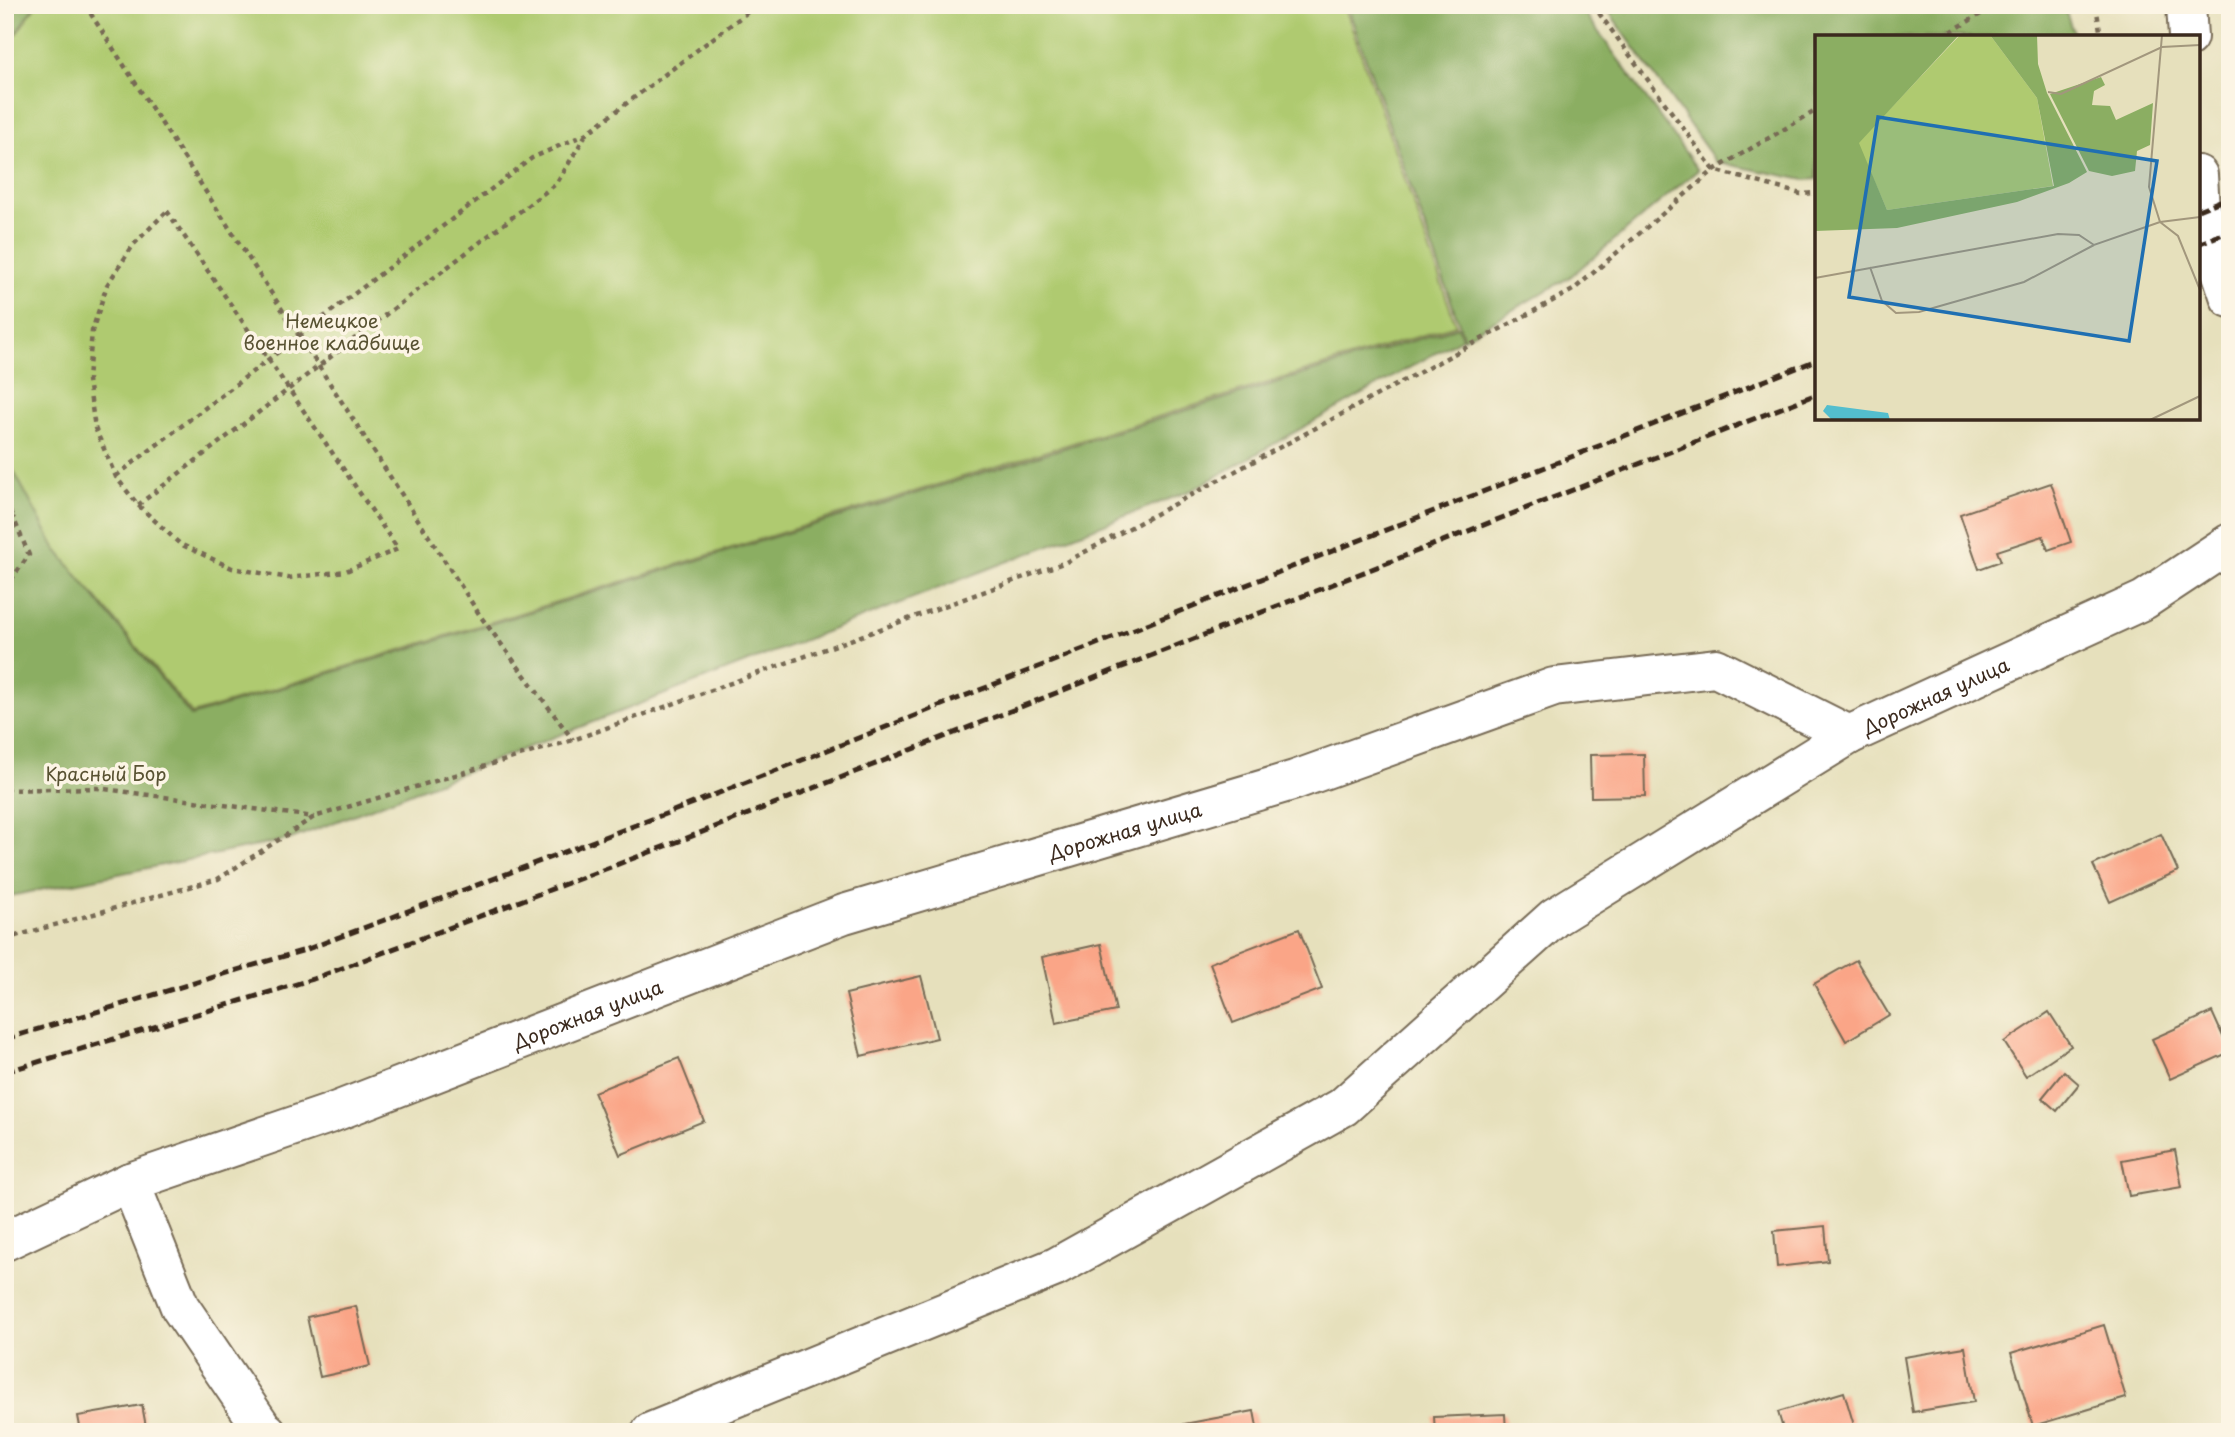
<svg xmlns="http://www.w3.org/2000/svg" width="2235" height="1437" viewBox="0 0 2235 1437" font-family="'Playpen Sans',sans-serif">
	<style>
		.green { fill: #afca70; stroke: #757a47; stroke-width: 2 }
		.forest { fill: #8bae62; stroke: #636c40; stroke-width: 2 }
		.building { fill: #faa587 }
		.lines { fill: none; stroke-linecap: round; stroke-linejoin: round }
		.minor-casing { stroke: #776a55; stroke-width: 42 }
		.path { stroke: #776a55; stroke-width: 4.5; stroke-dasharray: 5 5; stroke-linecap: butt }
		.minor { stroke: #fff; stroke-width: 38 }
		.rail { stroke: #3b2a1e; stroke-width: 5; stroke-dasharray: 10 5; stroke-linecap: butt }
		.labels { text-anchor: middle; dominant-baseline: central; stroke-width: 7; stroke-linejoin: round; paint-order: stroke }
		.park-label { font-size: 19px; fill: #585232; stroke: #fcf5e5 }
		.street-label { font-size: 19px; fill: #3b2a1e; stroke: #fcf5e5 }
		.inset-road { fill: none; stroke: #a2977d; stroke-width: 2 }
		.view { fill: #1f6fb2; fill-opacity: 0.15; stroke: #1f6fb2; stroke-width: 3.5 }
		.inset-edge { fill: none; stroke: #3b2a1e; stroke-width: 3.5 }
	</style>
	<rect width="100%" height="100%" fill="#fcf5e5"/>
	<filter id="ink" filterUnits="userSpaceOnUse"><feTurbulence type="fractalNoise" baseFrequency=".0143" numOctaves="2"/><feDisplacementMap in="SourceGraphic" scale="14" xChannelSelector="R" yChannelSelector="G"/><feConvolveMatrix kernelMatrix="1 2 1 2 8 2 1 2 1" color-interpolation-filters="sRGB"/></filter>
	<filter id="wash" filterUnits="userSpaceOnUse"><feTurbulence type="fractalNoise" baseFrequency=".00686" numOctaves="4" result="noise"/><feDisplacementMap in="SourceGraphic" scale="28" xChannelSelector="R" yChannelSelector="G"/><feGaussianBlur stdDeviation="1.57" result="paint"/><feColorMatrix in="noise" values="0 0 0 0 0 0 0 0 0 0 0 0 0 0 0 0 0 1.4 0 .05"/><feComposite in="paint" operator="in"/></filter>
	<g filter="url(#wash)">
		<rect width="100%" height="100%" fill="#e6e0bc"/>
		<path class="green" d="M36,5H1344L1456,325L192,714L55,548L5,455V51Z"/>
		<g class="forest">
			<path d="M5,5H35L5,50Z"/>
			<path d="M1347,5H1579L1698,170L1570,277L1464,338Z"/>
			<path d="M1604,5H2063L2075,37H1817V179L1805,180L1716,162Z"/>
			<path d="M1458,327L1462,338L1192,490L291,839L5,897V455L55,548L191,716Z"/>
		</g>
		<g id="blocks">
			<g class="building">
				<path d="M2051,483L2071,542L2048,550L2043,536L1997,551L2001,561L1979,569L1960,514Z"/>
				<path d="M1644,754L1645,796L1591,797L1590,755Z"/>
				<path d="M2161,834L2178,871L2110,902L2093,865Z"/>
				<path d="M1299,929L1322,989L1233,1023L1210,963Z"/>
				<path d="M1101,944L1116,1011L1056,1023L1042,957Z"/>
				<path d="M1856,960L1889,1015L1846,1041L1814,984Z"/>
				<path d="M921,976L937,1038L861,1056L846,994Z"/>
				<path d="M2049,1012L2071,1046L2026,1076L2004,1042Z"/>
				<path d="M2212,1012L2230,1052L2170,1079L2152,1039Z"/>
				<path d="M679,1058L704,1121L620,1155L594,1092Z"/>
				<path d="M2064,1071L2079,1084L2057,1111L2042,1098Z"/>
				<path d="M2175,1150L2182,1187L2129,1196L2122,1160Z"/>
				<path d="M1825,1226L1828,1261L1777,1267L1774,1231Z"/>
				<path d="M356,1306L370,1366L320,1377L307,1317Z"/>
				<path d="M2104,1325L2126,1398L2033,1426L2011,1353Z"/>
				<path d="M1965,1347L1974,1402L1913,1412L1904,1357Z"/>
				<path d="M1844,1392L1856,1432H1784L1778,1412Z"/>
				<path d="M142,1405L147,1432H81L78,1416Z"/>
				<path d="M1254,1411L1258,1432H1185L1184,1424Z"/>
				<path d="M1505,1414L1506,1432H1435L1434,1417Z"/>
			</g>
		</g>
	</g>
	<g filter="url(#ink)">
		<use href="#blocks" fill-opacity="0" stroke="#776a55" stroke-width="2"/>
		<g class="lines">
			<g class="minor-casing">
				<g id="minor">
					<path d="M2186,5L2188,37"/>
					<path d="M2198,175L2200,209L2230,298"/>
					<path d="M130,1182L180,1307L263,1429L267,1432"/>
					<path id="s1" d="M5,1241L130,1182L329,1114L844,914L1295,780L1554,687L1716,668L1849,735L2144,600L2230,543"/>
					<path d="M651,1432L1056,1267L1343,1107L1555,917L1849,735"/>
				</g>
			</g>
			<g class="path">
				<path d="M85,5L481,617L573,740"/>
				<path d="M1593,5L1714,170L1801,194L1817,193"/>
				<path d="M2096,5L2101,37"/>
				<path d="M1942,37L1996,5"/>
				<path d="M167,211C244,324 321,436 398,549L346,571L289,578L232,568L180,544L138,505L116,477L95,428L88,380L92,331L107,285L134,244Z"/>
				<path d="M116,476L532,158L586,134L757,5"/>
				<path d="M5,503L13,517L5,520"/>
				<path d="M138,505L557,183L585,136"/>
				<path d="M5,588L29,555L13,517"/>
				<path d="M5,790L97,788L314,817"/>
				<path d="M5,939L218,879L314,817L573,740L1066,562L1573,290L1714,170L1817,110"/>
			</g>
			<use href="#minor" class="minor"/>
			<g class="rail">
				<path d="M2198,210L2230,197"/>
				<path d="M2198,244L2230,231"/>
				<path d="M5,1039L305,950L673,811L1817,360"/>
				<path d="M5,1072L313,979L682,840L1817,394"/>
			</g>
		</g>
	</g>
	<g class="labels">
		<g class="park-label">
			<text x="332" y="320">Немецкое<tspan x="332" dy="22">военное кладбище</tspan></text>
			<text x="106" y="773">Красный Бор</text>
		</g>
		<g class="street-label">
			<text stroke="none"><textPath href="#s1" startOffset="2054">Дорожная улица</textPath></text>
			<text stroke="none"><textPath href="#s1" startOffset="1194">Дорожная улица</textPath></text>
			<text stroke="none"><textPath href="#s1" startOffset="626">Дорожная улица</textPath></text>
		</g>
	</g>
	<g transform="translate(1815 35)">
		<rect width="385" height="385" fill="#e6e0bc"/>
		<path d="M145,0H175L222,63L238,151L72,175L43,108Z" fill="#afca70"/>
		<path d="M0,0H144L44,108L72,175L239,151L222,63L175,0H222L223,29L232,58L272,137L254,148L202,167L82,193L0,196ZM286,42L290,50L279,56L277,70L295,71L301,85L338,68L335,110L322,116L320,136L297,141L274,136L235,59Z" fill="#8bae62"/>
		<path d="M12,370L73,378L75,385H17L8,376Z" fill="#53bece"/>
		<path class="inset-road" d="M233,57L246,59L347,12L385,10M345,187L334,152L347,0M345,187L363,201L385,255M55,232L67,266L81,278L104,277L209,247L279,210M0,243L243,199L264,200L279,210L345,187L385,182M335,385L385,361"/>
		<path class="view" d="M63,82L342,126L314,306L34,262Z"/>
		<rect width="385" height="385" class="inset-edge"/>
	</g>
	<rect width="2235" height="1437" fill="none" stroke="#fcf5e5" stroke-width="28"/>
</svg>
